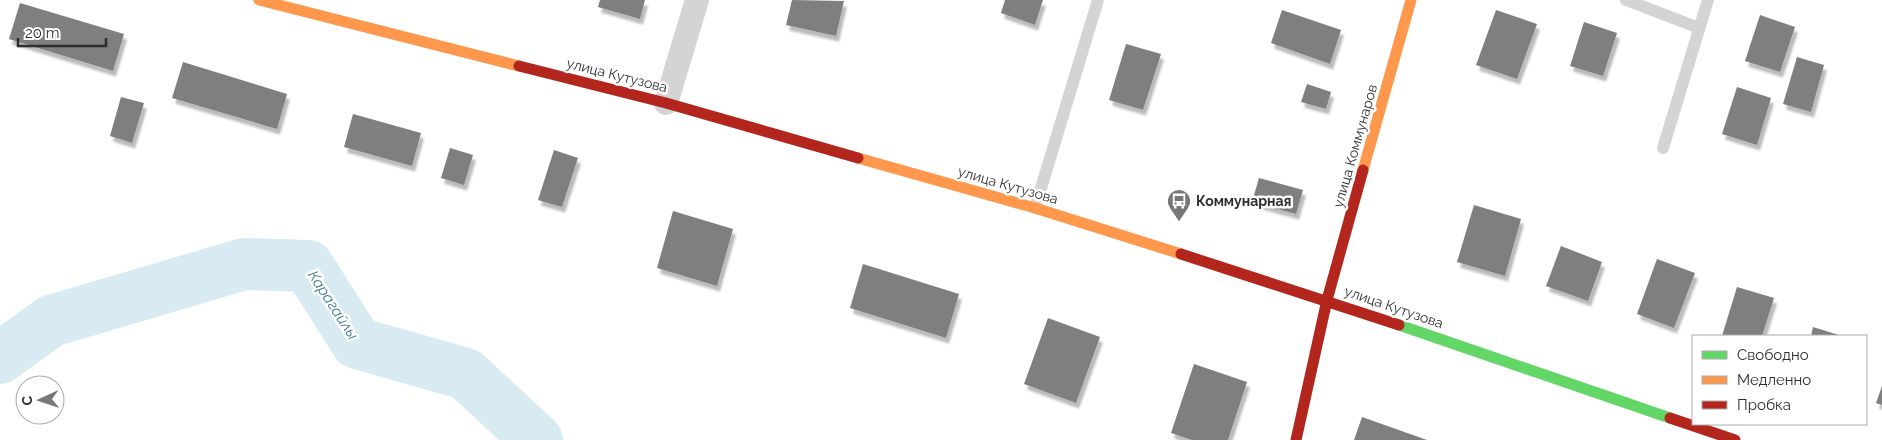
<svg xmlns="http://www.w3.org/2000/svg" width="1882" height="440" viewBox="0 0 1882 440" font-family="Raleway,sans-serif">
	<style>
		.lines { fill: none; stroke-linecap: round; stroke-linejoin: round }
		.river { stroke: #d9ebf2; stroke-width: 52 }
		.building { fill: #7f7f7f; filter: url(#shadow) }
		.lane { stroke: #d4d4d4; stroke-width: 12 }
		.street { stroke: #d4d4d4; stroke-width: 24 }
		.fast { stroke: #63d668; stroke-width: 11 }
		.slow { stroke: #ff974d; stroke-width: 11 }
		.jam { stroke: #b3261e; stroke-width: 11 }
		.labels { text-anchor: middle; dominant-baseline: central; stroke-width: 5; stroke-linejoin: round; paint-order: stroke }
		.street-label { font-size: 14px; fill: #2f2f2f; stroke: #fff }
		.poi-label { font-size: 14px; font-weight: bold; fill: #2f2f2f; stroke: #fff; text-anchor: start }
		.water-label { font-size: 15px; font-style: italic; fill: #3c7c91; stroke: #fff }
	</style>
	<defs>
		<filter id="shadow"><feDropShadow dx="3" dy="5.5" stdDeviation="1" flood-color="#0004"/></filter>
	</defs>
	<rect width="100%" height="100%" fill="#fff"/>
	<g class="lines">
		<path class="river" d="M0,358L51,321L244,264L308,266L357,343L466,374L537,440"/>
	</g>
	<g class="building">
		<path d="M600,0H645L640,19L598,7Z"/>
		<path d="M792,0L844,1L836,36L786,25Z"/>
		<path d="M1005,0H1043L1035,25L1001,13Z"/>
		<path d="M20,3L124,34L113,71L9,39Z"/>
		<path d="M1282,10L1341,30L1330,64L1271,43Z"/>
		<path d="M1496,10L1537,24L1517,79L1476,65Z"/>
		<path d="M1760,15L1795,27L1780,72L1745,61Z"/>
		<path d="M1584,22L1617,33L1603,76L1570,66Z"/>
		<path d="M1126,44L1161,54L1143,110L1109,100Z"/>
		<path d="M1797,57L1824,65L1811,112L1783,104Z"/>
		<path d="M183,62L287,94L277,129L172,98Z"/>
		<path d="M1307,84L1331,92L1326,109L1301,102Z"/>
		<path d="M1737,87L1771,98L1757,145L1722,134Z"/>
		<path d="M121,97L144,103L132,143L110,136Z"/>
		<path d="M353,114L421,133L412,166L344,147Z"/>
		<path d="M450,148L473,155L464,185L441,178Z"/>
		<path d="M554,150L578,158L562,207L538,200Z"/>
		<path d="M1259,178L1303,190L1296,214L1252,202Z"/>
		<path d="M1474,205L1521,219L1505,276L1457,262Z"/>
		<path d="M673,211L733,229L717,286L657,268Z"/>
		<path d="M1561,246L1602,262L1588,301L1546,286Z"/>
		<path d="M1657,259L1695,273L1674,328L1637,314Z"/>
		<path d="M863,264L959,294L946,338L850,308Z"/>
		<path d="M1737,287L1774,298L1762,336H1722Z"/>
		<path d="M1048,318L1100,337L1076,403L1024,384Z"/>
		<path d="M1813,327L1842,336H1811Z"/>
		<path d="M1194,364L1247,382L1228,440H1192L1171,433Z"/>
		<path d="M1882,386V405L1876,403Z"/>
		<path d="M1362,417L1427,440H1354Z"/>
	</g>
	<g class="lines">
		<g class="lane">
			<path d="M1626,0L1699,28"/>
			<path d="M1663,148L1708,0"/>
			<path d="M1035,208L1098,0"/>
		</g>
		<path class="street" d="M666,103L697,0"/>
		<path class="fast" d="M1399,325L1670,418"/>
		<g class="slow">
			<path d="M259,0L519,66"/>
			<path d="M858,158L1035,208L1181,254"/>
			<path d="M1363,170L1411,0"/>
		</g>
		<g class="jam">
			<path d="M519,66L666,103L858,158"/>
			<path d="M1181,254L1399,325"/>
			<path d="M1670,418L1735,440"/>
			<path d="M1296,440L1327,300L1363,170"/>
		</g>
	</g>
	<defs>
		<g id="bus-pin" transform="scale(1.25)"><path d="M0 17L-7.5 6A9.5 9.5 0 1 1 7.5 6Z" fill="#787878" stroke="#fff"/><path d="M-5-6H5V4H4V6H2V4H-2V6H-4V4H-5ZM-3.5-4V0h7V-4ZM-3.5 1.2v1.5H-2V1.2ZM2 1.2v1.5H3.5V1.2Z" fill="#fff"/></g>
	</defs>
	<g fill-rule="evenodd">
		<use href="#bus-pin" x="1179" y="201"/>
	</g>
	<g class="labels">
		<g class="street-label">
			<text transform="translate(617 75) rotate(14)">улица Кутузова</text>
			<text transform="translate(1355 146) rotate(-74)">улица Коммунаров</text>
			<text transform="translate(1008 185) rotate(16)">улица Кутузова</text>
			<text transform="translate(1394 307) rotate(19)">улица Кутузова</text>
		</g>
		<g class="poi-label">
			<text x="1196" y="201">Коммунарная</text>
		</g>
		<g class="water-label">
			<text transform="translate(333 305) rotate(57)">Карагайлы</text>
		</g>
	</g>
	<rect x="1692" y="335" width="175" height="90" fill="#ffffff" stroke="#acacac"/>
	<rect x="1702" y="351" width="25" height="8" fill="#63d668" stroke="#acacac"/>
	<text x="1737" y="360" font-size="15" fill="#2f2f2f">Свободно</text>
	<rect x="1702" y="376" width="25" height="8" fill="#ff974d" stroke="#acacac"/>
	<text x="1737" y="385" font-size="15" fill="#2f2f2f">Медленно</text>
	<rect x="1702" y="401" width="25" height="8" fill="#b3261e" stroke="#acacac"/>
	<text x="1737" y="410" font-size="15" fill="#2f2f2f">Пробка</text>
	<g transform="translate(40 400) rotate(267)"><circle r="24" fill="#ffffff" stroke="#acacac"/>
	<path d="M0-4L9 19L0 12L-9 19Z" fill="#787878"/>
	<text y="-8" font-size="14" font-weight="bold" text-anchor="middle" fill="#2f2f2f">С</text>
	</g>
	<path d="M18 38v8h88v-8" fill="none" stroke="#2f2f2f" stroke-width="2.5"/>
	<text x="25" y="38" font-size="15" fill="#2f2f2f" stroke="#ffffff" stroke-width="4" paint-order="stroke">20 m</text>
</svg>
